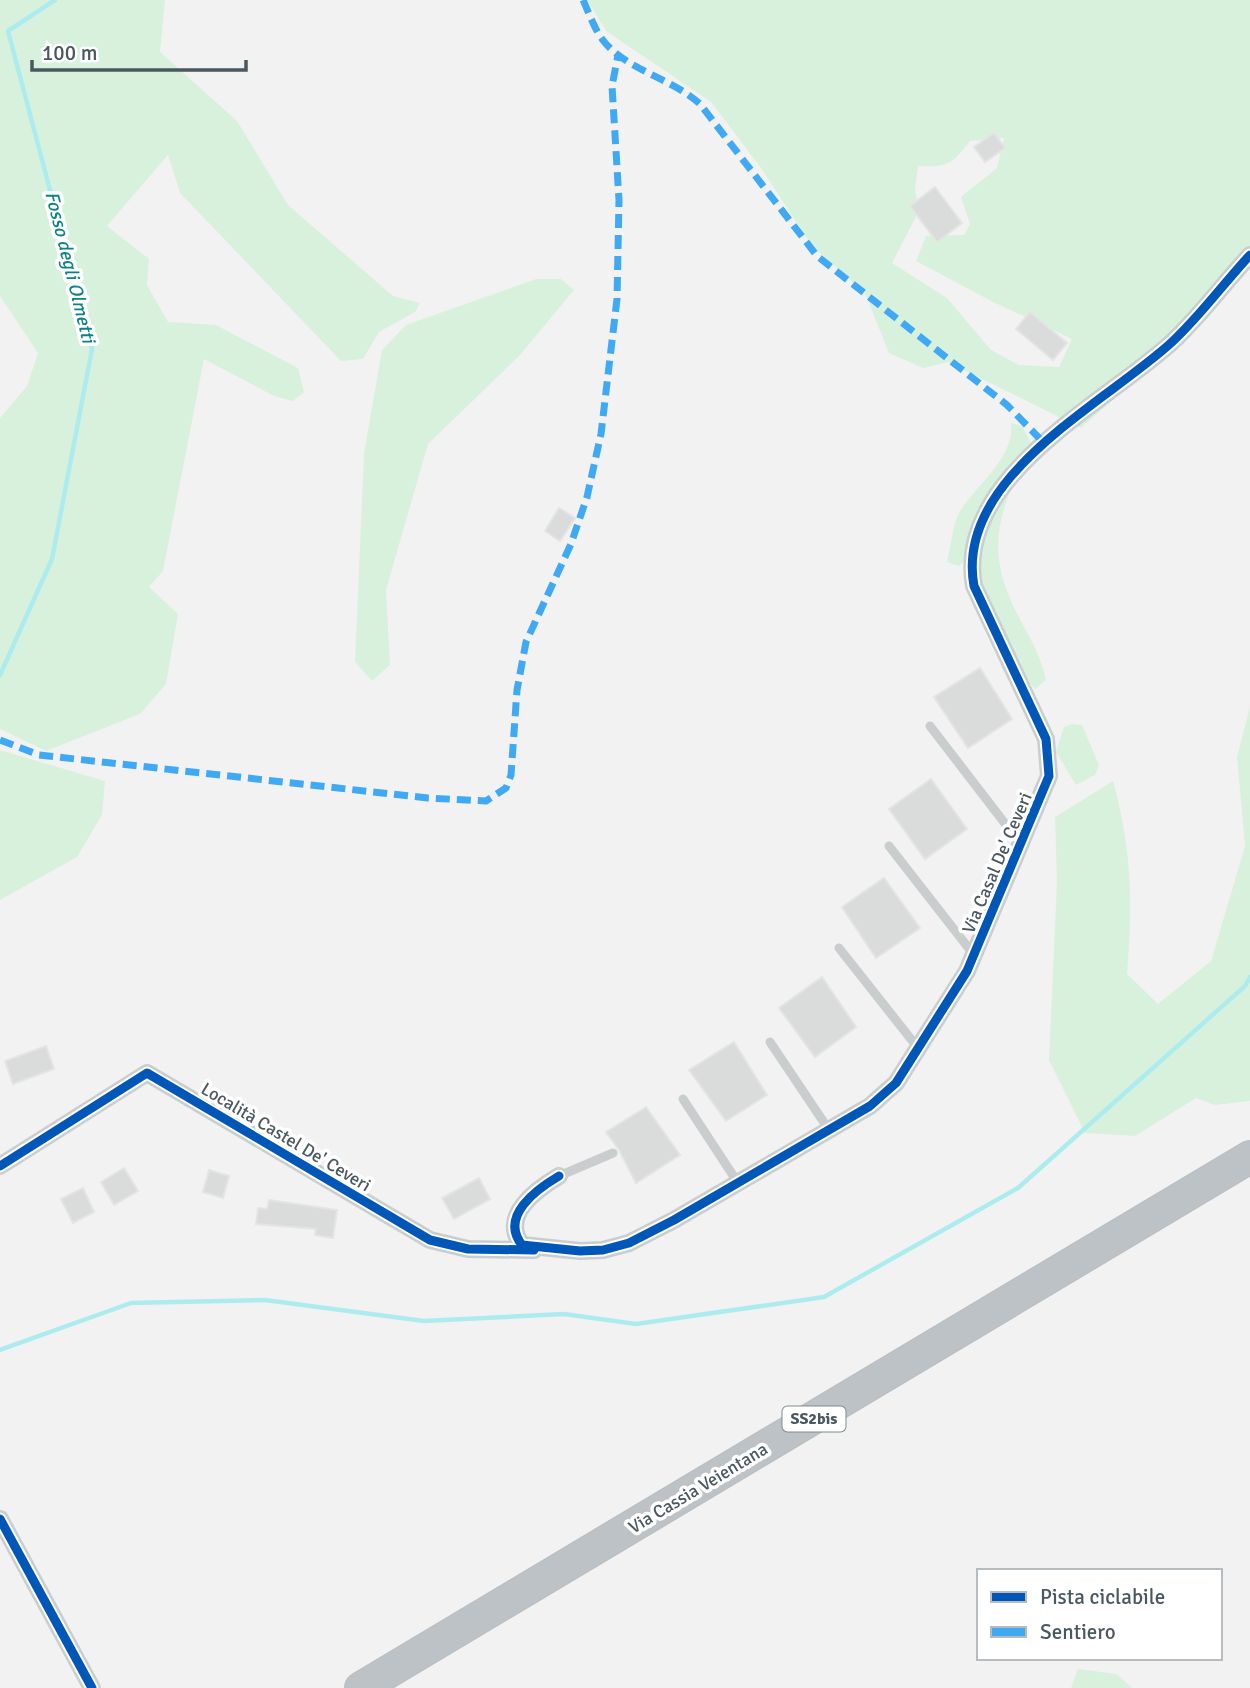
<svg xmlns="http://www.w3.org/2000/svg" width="1250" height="1688" viewBox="0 0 1250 1688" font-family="Signika,sans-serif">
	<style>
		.green { fill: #d8f1dd; fill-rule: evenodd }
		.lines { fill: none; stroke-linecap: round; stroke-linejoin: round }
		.stream { stroke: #acecef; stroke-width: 4.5 }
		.building { fill: #dadbdb; stroke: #e4e4e5; stroke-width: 2 }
		.highway-casing { stroke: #b7bec2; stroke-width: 34 }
		.lane { stroke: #cacdce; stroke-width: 9 }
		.street { stroke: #cacdce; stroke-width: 18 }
		.highway { stroke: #bcc2c6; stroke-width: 32 }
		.quiet { stroke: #3fa9f5; stroke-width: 7; stroke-dasharray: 14 7; stroke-linecap: butt }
		.cycleway-casing { stroke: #fff; stroke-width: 13 }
		.cycleway { stroke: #0057b8; stroke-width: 9 }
		.labels { text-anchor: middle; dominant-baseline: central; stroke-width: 7; stroke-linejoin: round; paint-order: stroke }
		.shield { fill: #fff; stroke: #808a8f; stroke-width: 2 }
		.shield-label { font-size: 16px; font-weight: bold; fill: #49585f }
		.street-label { font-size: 18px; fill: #49585f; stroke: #fff }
		.water-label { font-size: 19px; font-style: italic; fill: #0c8288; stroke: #fff }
	</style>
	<rect width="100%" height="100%" fill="#f3f2f2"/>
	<g class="green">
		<path d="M0,0H165L160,52L237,121L288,205L393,296L420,303L415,312L379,332L363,359L341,361L180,193L168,155L107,226L149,259L147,285L168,322L216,325L298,368L304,392L293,401L274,396L204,359L163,571L149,587L178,614L166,684L140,714L46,751L0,729V418L27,386L38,353L0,296Z"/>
		<path d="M587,0H1250V248L1199,323L1081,428L948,362L923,368L889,353L865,293L812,246L761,168L711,102L606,31ZM1004,138L997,168L961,197L970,224L964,235L926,236L916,261L993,302L1072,339L1059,367L1019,365L991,350L947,298L892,263L919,211L915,190L918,166C949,167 951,165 970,141Z"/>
		<path d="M536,279H561L574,290L521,354L428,444L386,590L390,665L372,681L355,662L364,453L382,350L406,325Z"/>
		<path d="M1011,423L1022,426L1033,446C1008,491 987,533 1005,585C1015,618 1039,645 1046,680L1035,689C1004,653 984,600 973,553L959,566L947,562C951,547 952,526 959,513C975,485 1015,459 1011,423Z"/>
		<path d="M1250,707V1101L1215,1105L1196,1098L1135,1136L1085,1133L1049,1060L1057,881L1055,817L1113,781C1132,850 1133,903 1127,974L1158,1004L1211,961L1245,846L1237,757Z"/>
		<path d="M1072,724L1082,725L1099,765L1095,775L1076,785L1056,752L1064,727Z"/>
		<path d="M0,750L105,781L102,815L77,857L0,900Z"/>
		<path d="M1078,1669L1117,1674L1132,1688H1071Z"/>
	</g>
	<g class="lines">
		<g class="stream">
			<path d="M0,675L52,559L92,349L8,31L55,0"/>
			<path d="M0,1350L131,1303L265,1300L424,1321L564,1314L636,1324L824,1297L1018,1188L1245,986L1250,977"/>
		</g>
	</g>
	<g class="building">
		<path d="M994,133L1005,148L985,162L974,147Z"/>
		<path d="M935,187L962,223L937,242L910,206Z"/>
		<path d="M1030,312L1067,343L1053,360L1016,329Z"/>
		<path d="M559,508L575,518L560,541L545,531Z"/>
		<path d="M980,668L1012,719L968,748L934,697Z"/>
		<path d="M931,779L967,829L925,859L889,809Z"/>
		<path d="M884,878L920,928L876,958L842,907Z"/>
		<path d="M822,977L856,1027L815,1057L779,1008Z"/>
		<path d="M734,1042L767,1095L726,1121L689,1070Z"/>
		<path d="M46,1046L54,1069L13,1084L5,1061Z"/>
		<path d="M646,1107L680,1155L636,1183L619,1150L606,1132Z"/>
		<path d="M124,1168L138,1191L114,1205L101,1182Z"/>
		<path d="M209,1170L229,1176L223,1198L203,1192Z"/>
		<path d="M479,1178L490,1199L454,1219L442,1198Z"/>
		<path d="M83,1188L94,1212L73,1223L61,1199Z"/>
		<path d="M269,1200L337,1210L333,1238L315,1235L316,1229L256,1224L258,1208L267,1209Z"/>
	</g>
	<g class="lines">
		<g class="highway-casing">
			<path id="highway" d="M361,1688L1250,1157"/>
		</g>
		<g class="lane">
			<path d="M930,726L1020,843"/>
			<path d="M889,846L974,955"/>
			<path d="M839,948L918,1048"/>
			<path d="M770,1042L829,1130"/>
			<path d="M683,1099L738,1183"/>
			<path d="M559,1176L613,1153"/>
		</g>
		<g class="street">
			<path d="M0,1166L147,1073L430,1240L468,1249L534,1250"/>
			<path d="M559,1176C537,1189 499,1216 522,1245L580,1251L603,1250L629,1243L674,1220L870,1106L896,1083L967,971L1049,776L1046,739L974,586C954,477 1106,403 1172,342C1200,316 1224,283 1250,255"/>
			<path d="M0,1519L92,1688"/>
		</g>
		<use href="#highway" class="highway"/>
		<g class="quiet">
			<path d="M583,0C589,13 594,28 602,39C625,70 672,78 700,104L817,256L1007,405L1043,442"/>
			<path d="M0,740L39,755L428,798L486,801L506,788L511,775L517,690L526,642L571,544L587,497L601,434L617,299L619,200L612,86L618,55"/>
		</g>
		<g class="cycleway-casing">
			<g id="cycleway">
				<path d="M0,1166L147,1073L430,1240L468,1249L534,1250"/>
				<path d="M559,1176C537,1189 499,1216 522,1245L580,1251L603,1250L629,1243L674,1220L870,1106L896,1083L967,971L1049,776L1046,739L974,586C954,477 1106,403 1172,342C1200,316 1224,283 1250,255"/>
				<path d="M0,1519L92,1688"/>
			</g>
		</g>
		<use href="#cycleway" class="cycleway"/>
	</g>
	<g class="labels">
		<rect class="shield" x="782.5" y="1406.5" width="63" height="25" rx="5"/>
		<g class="shield-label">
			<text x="814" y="1419">SS2bis</text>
		</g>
		<g class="street-label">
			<text transform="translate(997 863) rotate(-67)">Via Casal De' Ceveri</text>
			<text transform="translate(286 1137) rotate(31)">Località Castel De' Ceveri</text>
			<text transform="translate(698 1488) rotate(-31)">Via Cassia Veientana</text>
		</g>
		<g class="water-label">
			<text transform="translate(70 267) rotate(76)">Fosso degli Olmetti</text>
		</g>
	</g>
	<rect x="977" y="1569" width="245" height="91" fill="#ffffff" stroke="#b6bcbf" stroke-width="2"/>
	<rect x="991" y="1592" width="35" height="10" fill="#0057b8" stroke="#b6bcbf" stroke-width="2"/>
	<text x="1040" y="1604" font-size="21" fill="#49585f">Pista ciclabile</text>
	<rect x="991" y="1627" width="35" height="10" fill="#3fa9f5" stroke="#b6bcbf" stroke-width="2"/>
	<text x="1040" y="1639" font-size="21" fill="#49585f">Sentiero</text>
	<path d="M32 60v10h214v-10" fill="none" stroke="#49585f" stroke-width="3.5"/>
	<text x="42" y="60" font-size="21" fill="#49585f" stroke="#ffffff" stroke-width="5" paint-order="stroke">100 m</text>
</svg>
